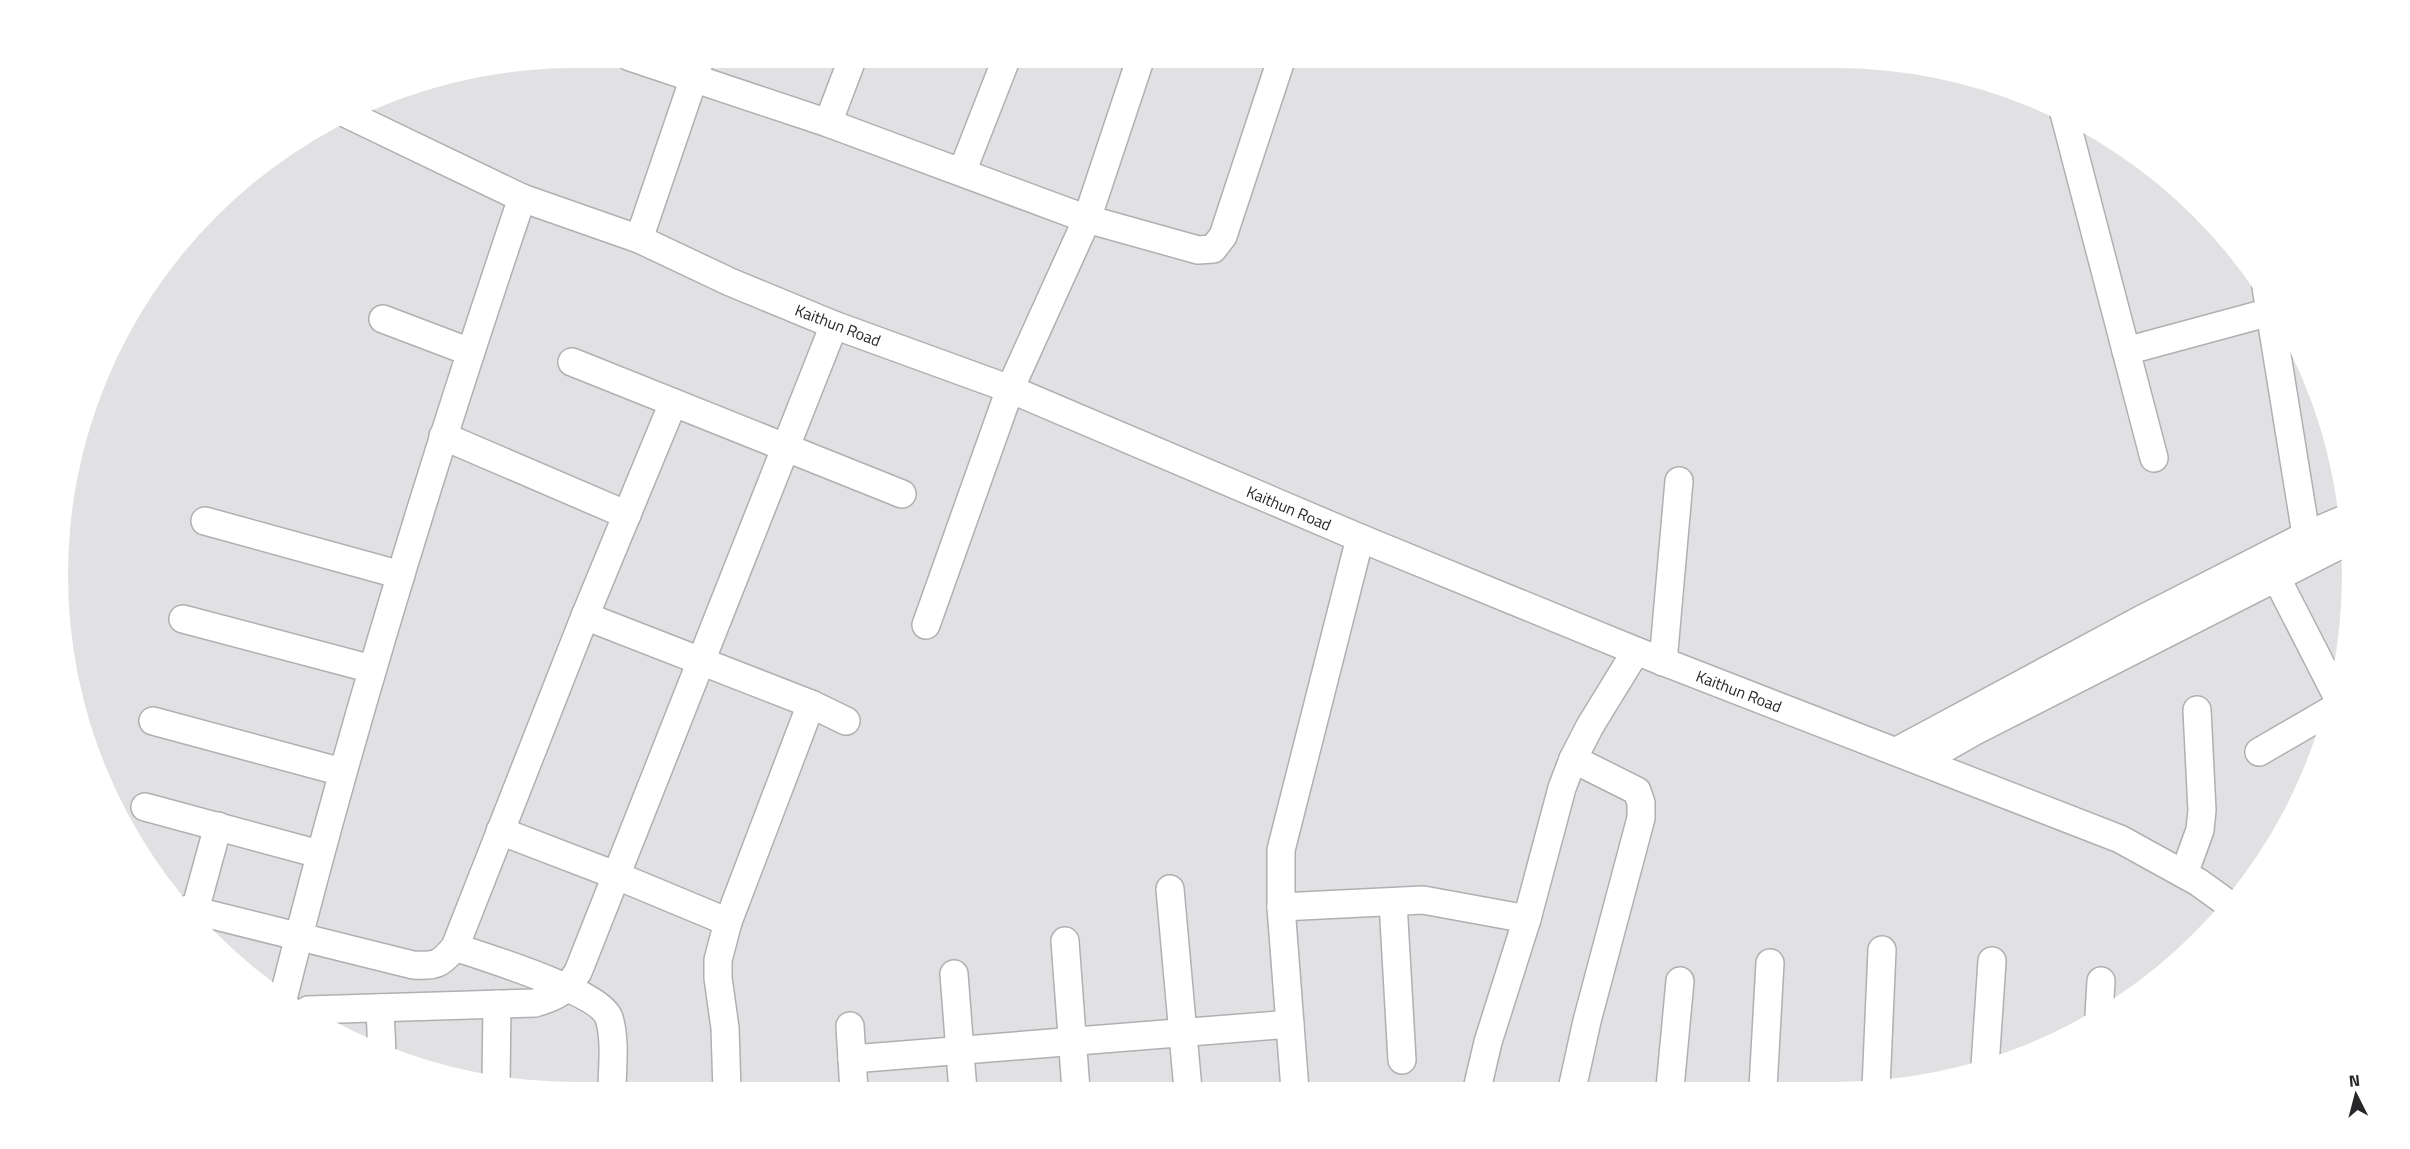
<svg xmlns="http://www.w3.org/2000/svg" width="2410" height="1149" viewBox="0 0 2410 1149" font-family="'Titillium Web',sans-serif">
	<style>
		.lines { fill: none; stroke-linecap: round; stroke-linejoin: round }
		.minor-casing { stroke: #b0afb2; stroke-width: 30 }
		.minor { stroke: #fff; stroke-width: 27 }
		.labels { text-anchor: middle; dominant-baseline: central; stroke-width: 4.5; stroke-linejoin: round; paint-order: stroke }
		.street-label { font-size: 16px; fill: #282729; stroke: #fff }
	</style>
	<rect width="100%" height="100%" fill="#e1e0e3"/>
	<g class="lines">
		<g class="minor-casing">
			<g id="minor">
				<path d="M630,57L828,123L1087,219L1198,250L1213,249L1223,236L1282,57"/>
				<path d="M345,113L522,198L639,239L730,282L834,325L1010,389L1360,538L1636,651L2120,839L2198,882L2230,905"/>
				<path d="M2064,113L2154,458"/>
				<path d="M828,123L853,57"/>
				<path d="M962,172L1007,57"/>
				<path d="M639,239L701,57"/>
				<path d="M2266,287L2309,553"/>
				<path d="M383,319L470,352"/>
				<path d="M2126,351L2270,312"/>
				<path d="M572,362L902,494"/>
				<path d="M443,436L627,515"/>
				<path d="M205,521L401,575"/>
				<path d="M2276,577L2337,696"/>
				<path d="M585,616L811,704L846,721"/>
				<path d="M183,619L372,669"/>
				<path d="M926,625L1010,389L1087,219L1141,57"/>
				<path d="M1663,662L1679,481"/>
				<path d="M153,721L342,772"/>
				<path d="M1897,751L2146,617L2307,535L2347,518"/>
				<path d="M2259,752L2333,709"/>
				<path d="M1922,761L1975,731L2350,540"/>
				<path d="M145,807L319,854"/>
				<path d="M500,831L615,875L728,922"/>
				<path d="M2184,874L2200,830L2202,810L2197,710"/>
				<path d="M1170,889L1188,1090"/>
				<path d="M1393,902L1402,1060"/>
				<path d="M1281,907L1423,900L1527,919"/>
				<path d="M188,909L413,965C436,966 440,965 455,947L585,616L673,403"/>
				<path d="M195,910L218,826"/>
				<path d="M1065,941L1076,1090"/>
				<path d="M455,947C484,957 600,992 609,1018C616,1040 612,1069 612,1092"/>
				<path d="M954,974L963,1091"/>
				<path d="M284,995C351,726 433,461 522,198"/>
				<path d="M380,1008L382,1054"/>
				<path d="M308,1010L535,1003C558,996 565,992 578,972L834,325"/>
				<path d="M2099,1015L2101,981"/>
				<path d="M850,1026L854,1091"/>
				<path d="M852,1059L1290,1024"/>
				<path d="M1985,1066L1992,961"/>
				<path d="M496,1084L497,1004"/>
				<path d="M1670,1088L1680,981"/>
				<path d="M1763,1088L1770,963"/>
				<path d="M1876,1088L1882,950"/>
				<path d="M1477,1089L1488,1042L1527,919L1562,788L1573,759L1590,726L1636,651"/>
				<path d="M1572,1089L1587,1021L1641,818V803L1637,791L1573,759"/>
				<path d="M1295,1090L1281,907V850L1360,538"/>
				<path d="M727,1091L725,1028L718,978V960L728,922L811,704"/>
			</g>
		</g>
		<use href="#minor" class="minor"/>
	</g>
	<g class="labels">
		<g class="street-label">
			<text transform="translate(838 325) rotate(21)">Kaithun Road</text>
			<text transform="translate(1289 508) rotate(23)">Kaithun Road</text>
			<text transform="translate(1739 691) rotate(21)">Kaithun Road</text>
		</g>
	</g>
	<path d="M0 0H2410V1149H0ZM575 68H1835A507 507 0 0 1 2342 575V575A507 507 0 0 1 1835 1082H575A507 507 0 0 1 68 575V575A507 507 0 0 1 575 68Z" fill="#fff" fill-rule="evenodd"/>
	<g transform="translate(2356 1095) rotate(354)" stroke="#ffffff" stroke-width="4.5" paint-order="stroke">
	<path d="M0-4.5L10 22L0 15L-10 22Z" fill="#282729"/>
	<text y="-9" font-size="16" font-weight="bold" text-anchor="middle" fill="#282729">N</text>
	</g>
</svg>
